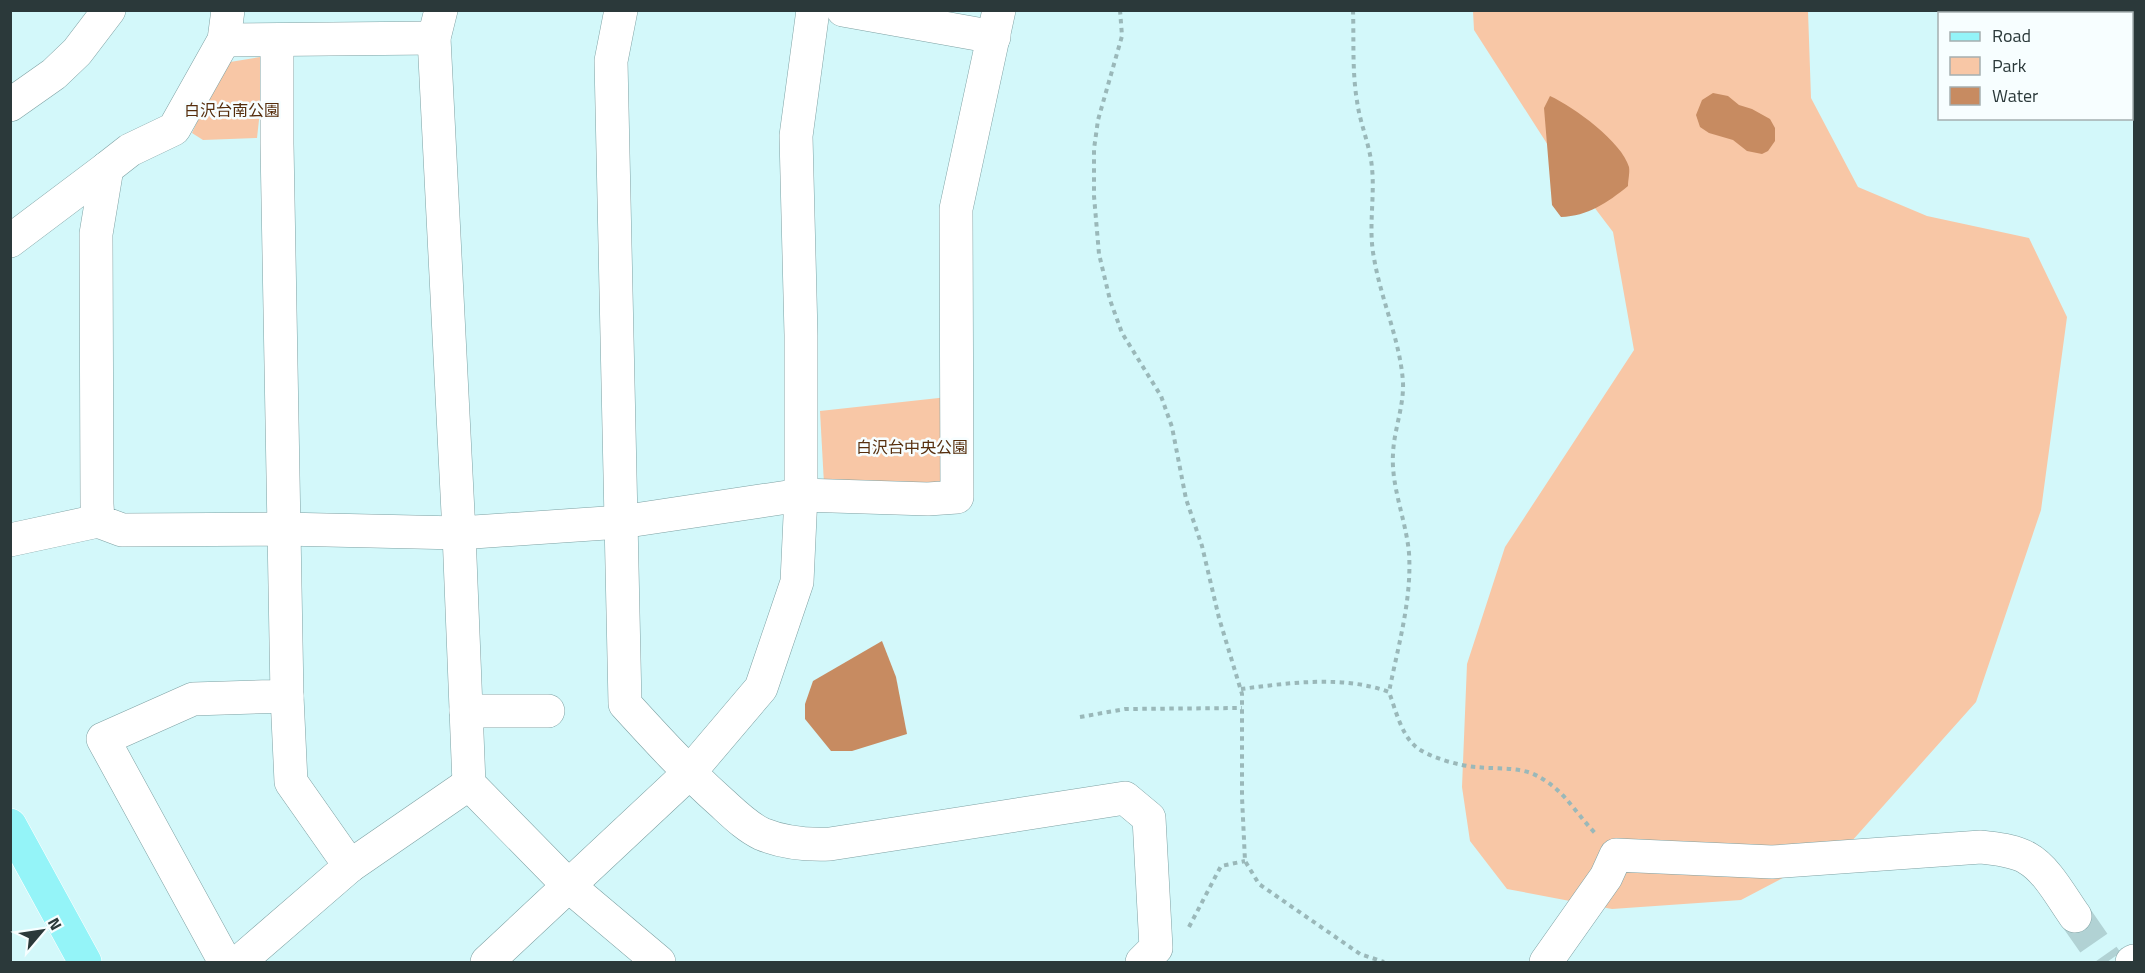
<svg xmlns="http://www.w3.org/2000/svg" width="2145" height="973" viewBox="0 0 2145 973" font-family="'Titillium Web','Noto Sans JP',sans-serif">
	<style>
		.green { fill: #f8c7a6 }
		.water { fill: #c78b61 }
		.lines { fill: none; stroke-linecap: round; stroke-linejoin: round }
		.minor-tunnel { stroke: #b1d2d4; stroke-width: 33; stroke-dasharray: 33 16; stroke-linecap: butt }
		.minor-casing { stroke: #7ea1a3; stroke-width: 34 }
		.tertiary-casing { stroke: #7ea1a3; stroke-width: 34 }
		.primary-casing { stroke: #fff; stroke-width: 34 }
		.path { stroke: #9ab8b9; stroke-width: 4; stroke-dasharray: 4.5 4.5; stroke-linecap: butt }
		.minor { stroke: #fff; stroke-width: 33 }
		.tertiary { stroke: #fff; stroke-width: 33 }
		.primary { stroke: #94f4f8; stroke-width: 33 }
		.labels { text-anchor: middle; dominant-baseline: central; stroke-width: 5; stroke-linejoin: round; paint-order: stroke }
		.park-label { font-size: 16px; fill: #562e0d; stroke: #f7feff }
	</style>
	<rect width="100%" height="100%" fill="#d3f8fa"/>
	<g class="green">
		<path d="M1473,11H1808L1811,98L1858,187L1927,216L2029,238L2067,317L2041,510L1976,702L1851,842L1741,900L1612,909L1507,889L1470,841L1462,787L1467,664L1505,547L1634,350L1613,232L1553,153L1474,30Z"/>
		<path d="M266,56L257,138L203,140L192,133L224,63Z"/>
		<path d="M957,396V497L824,484L820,411Z"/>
	</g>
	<g class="water">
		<path d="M1713,93L1728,96L1739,105L1752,109L1770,119L1775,128V141L1768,151L1762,154L1747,151L1733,140L1709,133L1700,127L1696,115L1702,100Z"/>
		<path d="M1550,96C1574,107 1622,142 1629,167C1630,173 1628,180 1628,186C1607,203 1588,216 1561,217L1552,205L1544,108Z"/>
		<path d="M882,641L896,677L907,734L852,751H831L805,719V704L813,681Z"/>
	</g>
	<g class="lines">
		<path class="minor-tunnel" d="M2075,916L2107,962"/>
		<g class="minor-casing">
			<g id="minor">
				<path d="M228,10L224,40L174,129L130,150L107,168L96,234L97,504L98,521L122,530L283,529L459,533L621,522L801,495L928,499L957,497L956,209L999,10"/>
				<path d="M441,10L434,38L459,533L469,784L570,887L659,962"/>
				<path d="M621,10L611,61L625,704C656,738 687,772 722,803C734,814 747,827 762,834C784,843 807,845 830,844L1125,798L1149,818L1156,948L1142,962"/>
				<path d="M843,10L994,37"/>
				<path d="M224,40L434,38"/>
				<path d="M10,105L54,74L77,52L109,10"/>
				<path d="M10,241L107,168"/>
				<path d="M10,540L98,521"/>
				<path d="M287,696L291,782L350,866"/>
				<path d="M466,711H548"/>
				<path d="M225,962L103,739L193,699L287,696L277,144V41"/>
				<path d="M239,962L350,866L469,784"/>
				<path d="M487,962L688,774"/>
				<path d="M1546,962L1606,877L1616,855L1772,862L1981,847C1996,849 2014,850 2027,858C2047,869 2062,898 2075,916"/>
			</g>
		</g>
		<g class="tertiary-casing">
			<g id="tertiary">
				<path d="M688,774L761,688L797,582L801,495V335L796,136L813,10"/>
				<path d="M2132,962L2134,961"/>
			</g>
		</g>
		<g class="primary-casing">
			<path id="primary" d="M10,825L85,962"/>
		</g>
		<g class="path">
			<path d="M1120,10L1122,36L1098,120L1094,149V196L1099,254L1110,300L1122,333L1161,396L1172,427L1186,499L1202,546L1219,618L1242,694V797L1245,861L1259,884L1360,954L1384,962"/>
			<path d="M1353,10C1354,41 1352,71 1357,101C1360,124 1370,145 1372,168C1375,198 1368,228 1374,258C1381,300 1400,340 1403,382C1404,407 1394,429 1393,454C1391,487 1406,520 1409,553C1412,600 1398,646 1389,692"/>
			<path d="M1241,689C1288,683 1343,675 1389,692C1395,708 1401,734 1415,746C1427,757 1460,766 1476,767C1494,769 1514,767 1531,773C1562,786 1573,810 1595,833"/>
			<path d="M1080,717L1125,709L1242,708"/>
			<path d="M1189,927L1221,866L1245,861"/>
		</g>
		<use href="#minor" class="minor"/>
		<use href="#tertiary" class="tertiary"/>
		<use href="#primary" class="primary"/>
	</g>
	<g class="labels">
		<g class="park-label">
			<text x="232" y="110">白沢台南公園</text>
			<text x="912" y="447">白沢台中央公園</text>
		</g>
	</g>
	<rect width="2145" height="973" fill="none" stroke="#2b393a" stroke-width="24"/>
	<rect x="1938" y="12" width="195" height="108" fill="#f7feff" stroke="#a5afb0" stroke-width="1.5"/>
	<rect x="1950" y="32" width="30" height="9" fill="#94f4f8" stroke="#a5afb0" stroke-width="1.5"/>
	<text x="1992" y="42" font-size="18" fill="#2b393a">Road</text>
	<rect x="1950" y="57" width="30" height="18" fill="#f8c7a6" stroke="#a5afb0" stroke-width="1.5"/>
	<text x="1992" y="72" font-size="18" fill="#2b393a">Park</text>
	<rect x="1950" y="87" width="30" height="18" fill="#c78b61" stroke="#a5afb0" stroke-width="1.5"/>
	<text x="1992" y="102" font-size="18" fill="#2b393a">Water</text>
	<g transform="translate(42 931) rotate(61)" stroke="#f7feff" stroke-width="4.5" paint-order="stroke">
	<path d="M0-4.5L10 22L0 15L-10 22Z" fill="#2b393a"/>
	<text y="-9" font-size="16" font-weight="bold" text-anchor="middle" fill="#2b393a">N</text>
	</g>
</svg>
